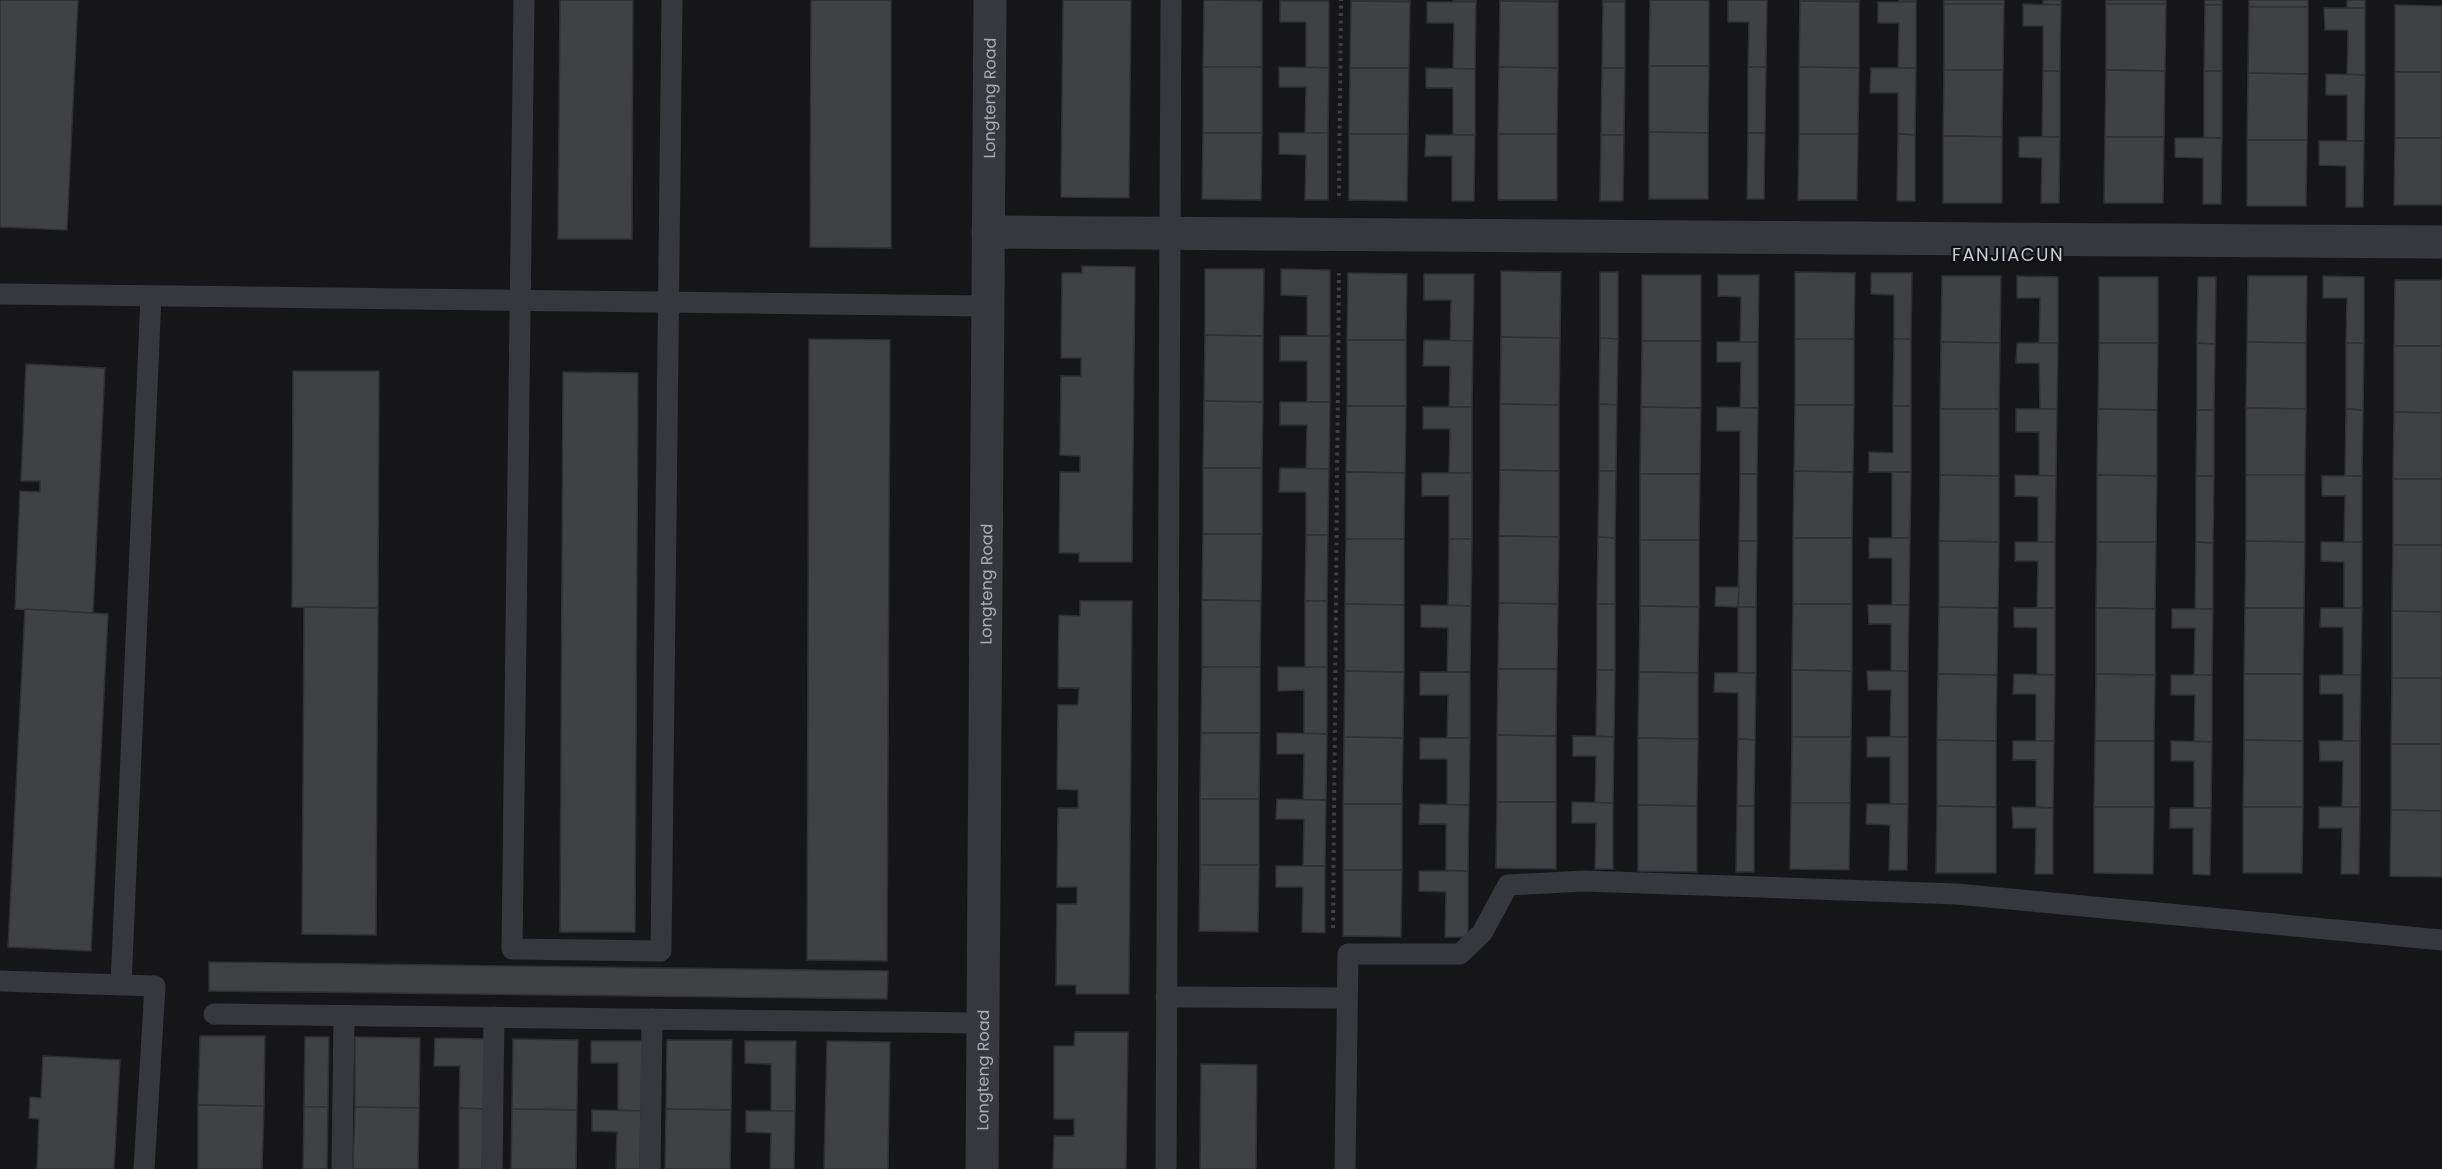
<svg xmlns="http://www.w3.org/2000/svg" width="2442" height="1169" viewBox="0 0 2442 1169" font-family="Poppins,sans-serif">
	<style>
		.building { fill: #404145; stroke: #303034; stroke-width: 1.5 }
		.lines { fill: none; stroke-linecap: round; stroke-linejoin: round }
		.path { stroke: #3d3f44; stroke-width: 4; stroke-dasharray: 3 4.5; stroke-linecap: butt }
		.lane { stroke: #37383d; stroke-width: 21 }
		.street { stroke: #37383d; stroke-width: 33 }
		.labels { text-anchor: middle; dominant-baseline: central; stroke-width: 4.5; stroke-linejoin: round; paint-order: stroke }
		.street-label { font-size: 16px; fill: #a8adb8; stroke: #111113 }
		.neighbourhood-label { font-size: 18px; letter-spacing: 1.5px; fill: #c9ccd4; stroke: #111113 }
	</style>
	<rect width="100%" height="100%" fill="#161618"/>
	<g class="building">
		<path d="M0,0H78L67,230L0,227Z"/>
		<path d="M560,0H633L632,239H558Z"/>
		<path d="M811,0H891V248L810,247Z"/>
		<path d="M1063,0H1131L1129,198L1061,197Z"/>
		<path d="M1204,0L1262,1V67H1203Z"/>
		<path d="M1351,0H1410V2L1351,1Z"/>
		<rect x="1453" y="0" width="23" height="2"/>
		<path d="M1500,0H1558V2L1500,1Z"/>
		<rect x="1603" y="0" width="22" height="2"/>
		<path d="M1650,0H1709V66H1649Z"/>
		<path d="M1728,0H1767L1766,67H1748L1749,22H1728Z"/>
		<path d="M1859,0V2L1800,1V0Z"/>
		<rect x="1899" y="0" width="17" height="2"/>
		<rect x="1944" y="0" width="60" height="4"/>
		<path d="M2043,0H2061V5L2043,4Z"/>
		<rect x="2106" y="0" width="60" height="4"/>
		<rect x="2205" y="0" width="17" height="5"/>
		<rect x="2249" y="0" width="59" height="7"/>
		<rect x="2347" y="0" width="18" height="8"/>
		<path d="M1280,1H1329V68L1306,67V22H1280Z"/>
		<path d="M1351,1L1410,2L1409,68H1350Z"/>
		<path d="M1500,1L1558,2V68L1499,67Z"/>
		<path d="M1800,1L1859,2V68L1799,67Z"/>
		<path d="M1427,2H1476L1475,69H1453L1454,23H1427Z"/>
		<path d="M1603,2H1625V68H1602Z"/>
		<path d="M1878,2H1916V68H1898L1899,23H1878Z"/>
		<path d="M1944,4H2004L2003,70H1944Z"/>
		<path d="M2023,4L2061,5L2060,71H2043V26H2023Z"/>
		<path d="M2106,4H2166L2165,71L2106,70Z"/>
		<path d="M2205,5H2222V71H2204Z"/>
		<path d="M2395,5L2442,6V72H2395Z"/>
		<path d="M2249,7H2308V74L2248,73Z"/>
		<path d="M2324,8H2365V75L2347,74L2348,30H2325Z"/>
		<path d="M1649,66H1709L1708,133L1649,132Z"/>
		<rect x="1203" y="67" width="59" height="66"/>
		<path d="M1279,67L1329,68L1328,133H1305L1306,87H1279Z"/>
		<path d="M1499,67L1558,68L1557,134H1498Z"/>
		<path d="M1748,67H1766L1765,133H1748Z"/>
		<path d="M1799,67L1859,68L1858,134H1799Z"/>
		<path d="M1350,68H1409L1408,134H1349Z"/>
		<path d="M1426,68L1475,69V135H1453V88H1426Z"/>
		<path d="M1602,68H1625L1624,135H1601Z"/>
		<path d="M1871,68H1916L1915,135L1898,134V93H1870Z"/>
		<path d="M1944,70H2003L2002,137L1943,136Z"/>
		<path d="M2106,70L2165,71L2164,137H2105Z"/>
		<path d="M2043,71H2060V137H2042Z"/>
		<path d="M2204,71H2222V138L2204,137Z"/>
		<rect x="2395" y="72" width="47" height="66"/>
		<path d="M2248,73L2308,74L2307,140H2247Z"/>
		<path d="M2326,74L2365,75L2364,141H2347V95H2326Z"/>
		<path d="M1649,132L1708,133V199H1649Z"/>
		<path d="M1203,133H1262L1261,200L1202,199Z"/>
		<path d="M1279,133H1328V200H1305L1306,155L1279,154Z"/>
		<path d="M1748,133H1765L1764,199H1747Z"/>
		<path d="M1349,134H1408L1407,201L1349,200Z"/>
		<rect x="1498" y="134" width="59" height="66"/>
		<path d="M1799,134H1858L1857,200H1798Z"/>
		<path d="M1898,134L1915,135V201H1897Z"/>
		<path d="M1426,135H1475L1474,201H1452V156H1425Z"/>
		<path d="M1601,135H1624L1623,201H1600Z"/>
		<path d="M1943,136L2002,137V203H1943Z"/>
		<path d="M2019,137H2060L2059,203H2041L2042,158L2019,157Z"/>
		<path d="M2105,137H2164L2163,203H2104Z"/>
		<path d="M2175,138H2222L2221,204H2203V158L2175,157Z"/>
		<path d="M2395,138H2442V205H2394Z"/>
		<path d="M2247,140H2307L2306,206H2247Z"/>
		<path d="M2319,141H2364L2363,207H2346V166L2319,165Z"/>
		<path d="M1082,266L1135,267L1132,562H1079V553H1059L1060,472H1080V456L1060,455L1061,376H1081V358H1061L1062,273H1082Z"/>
		<path d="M1205,269H1264L1263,336L1205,335Z"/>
		<path d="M1281,269L1330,270V336H1307V296L1281,295Z"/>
		<path d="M1501,271L1561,272L1560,338L1501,337Z"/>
		<path d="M1600,272H1618V339L1600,338Z"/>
		<path d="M1795,272L1855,273L1854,339H1795Z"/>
		<path d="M1348,273L1407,274L1406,340H1347Z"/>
		<path d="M1871,273H1912L1911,339H1894V295L1871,294Z"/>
		<path d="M1424,274H1474L1473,341H1450L1451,300H1424Z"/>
		<rect x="1642" y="275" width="59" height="66"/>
		<path d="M1718,275H1759L1758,342H1740L1741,297L1718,296Z"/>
		<path d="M1942,276H2001L2000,343L1941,342Z"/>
		<path d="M2017,276L2058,277V343H2039L2040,298H2017Z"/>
		<path d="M2248,276H2307L2306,343L2247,342Z"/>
		<path d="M2323,276L2364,277V343H2346L2347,298H2323Z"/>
		<rect x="2099" y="277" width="59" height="66"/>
		<path d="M2198,277H2216L2215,344L2197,343Z"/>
		<path d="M2395,280H2442V346H2394Z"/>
		<path d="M1205,335L1263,336V402L1204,401Z"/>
		<path d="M1280,336H1330V402H1307V361H1280Z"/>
		<path d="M1501,337L1560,338L1559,405L1500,404Z"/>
		<path d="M1600,338L1618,339L1617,405L1599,404Z"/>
		<path d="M809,339L890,340L887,961L807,960Z"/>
		<rect x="1795" y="339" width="59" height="66"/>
		<path d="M1894,339H1911V406H1893Z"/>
		<rect x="1347" y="340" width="59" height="66"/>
		<path d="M1424,340L1473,341L1472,407H1449L1450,366H1423Z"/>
		<path d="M1642,341H1701V408L1641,407Z"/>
		<path d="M1717,342H1758V408H1740L1741,362H1717Z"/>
		<path d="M1941,342L2000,343L1999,409H1940Z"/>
		<path d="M2247,342L2306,343V409L2246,408Z"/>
		<path d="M2017,343H2058L2057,409H2040L2039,363H2016Z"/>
		<path d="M2099,343H2158L2157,410L2098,409Z"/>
		<path d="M2197,343L2215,344L2214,410H2197Z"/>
		<path d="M2346,343H2364L2363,410L2346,409Z"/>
		<path d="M2394,346H2442V413L2394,412Z"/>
		<path d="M26,364L105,368L93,613L15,609L20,491L40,492V481H21Z"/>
		<path d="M293,371H379L378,608L292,607Z"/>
		<path d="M563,372L638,373L635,932H560Z"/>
		<path d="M1204,401L1263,402L1262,468H1203Z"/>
		<path d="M1280,402H1330L1329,469H1306L1307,425H1280Z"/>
		<path d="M1500,404L1559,405V471L1500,470Z"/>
		<path d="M1599,404L1617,405L1616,471H1599Z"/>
		<path d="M1795,405H1854L1853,472L1794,471Z"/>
		<path d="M1347,406H1406L1405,473L1346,472Z"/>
		<path d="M1893,406H1911V472H1869V452L1893,453Z"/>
		<path d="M1423,407H1472V473H1449L1450,429H1423Z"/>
		<path d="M1641,407L1701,408L1700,474H1640Z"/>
		<path d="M1717,407L1758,408L1757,474H1740V431H1717Z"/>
		<path d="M2246,408L2306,409L2305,475H2246Z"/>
		<path d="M1940,409H1999V476L1940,475Z"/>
		<path d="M2016,409H2057L2056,476L2039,475V432H2016Z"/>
		<path d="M2098,409L2157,410V476L2097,475Z"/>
		<path d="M2346,409L2363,410L2362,476H2345Z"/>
		<path d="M2197,410H2214V476H2196Z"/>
		<path d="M2394,412L2442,413V479H2393Z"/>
		<rect x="1203" y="468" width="59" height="66"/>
		<path d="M1280,468L1329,469L1328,535H1306V492H1279Z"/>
		<path d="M1500,470L1559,471V537L1499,536Z"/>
		<path d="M1599,471H1616L1615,538L1598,537Z"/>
		<path d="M1794,471L1853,472L1852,538H1793Z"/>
		<path d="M1346,472L1405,473L1404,539H1346Z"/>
		<path d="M1892,472H1911L1910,538H1892Z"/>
		<path d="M1422,473H1472V539H1449V496H1422Z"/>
		<path d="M1640,474H1700L1699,540H1640Z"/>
		<path d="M1740,474H1757V541H1739Z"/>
		<path d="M1940,475L1999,476V542L1939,541Z"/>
		<path d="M2015,475L2056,476L2055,542H2038V497L2015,496Z"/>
		<path d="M2097,475L2157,476L2156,542H2097Z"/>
		<path d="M2246,475H2305V542L2246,541Z"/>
		<path d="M2196,476H2214L2213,543L2196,542Z"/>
		<path d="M2322,476H2362V542H2344L2345,496H2322Z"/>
		<rect x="2393" y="479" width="49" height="66"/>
		<path d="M1203,534H1262L1261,601L1202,600Z"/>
		<path d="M1306,535H1328L1327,601H1305Z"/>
		<path d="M1499,536L1559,537L1558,604L1499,603Z"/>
		<path d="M1598,537L1615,538V604H1597Z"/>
		<rect x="1793" y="538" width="59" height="66"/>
		<path d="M1869,538H1910L1909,605H1892V558H1869Z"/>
		<path d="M1346,539H1404V605L1345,604Z"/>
		<path d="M1449,539H1472L1471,606L1448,605Z"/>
		<path d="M1640,540H1699V607L1640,606Z"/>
		<path d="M1739,541H1757L1756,607H1738Z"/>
		<path d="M1939,541L1999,542L1998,608L1939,607Z"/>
		<path d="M2246,541L2305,542L2304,608H2245Z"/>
		<path d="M2015,542H2055V608H2037L2038,561H2015Z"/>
		<path d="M2097,542H2156L2155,609L2096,608Z"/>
		<path d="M2196,542L2213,543V609H2195Z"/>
		<path d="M2321,542H2362V608H2344V562L2321,561Z"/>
		<path d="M2393,545H2442V612L2392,611Z"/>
		<path d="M1716,587H1739L1738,607L1715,606Z"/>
		<path d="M1202,600L1261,601L1260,667H1202Z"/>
		<path d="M1080,601H1132L1129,994H1076V985H1056L1057,904H1077V887H1057L1058,808H1078V790L1057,789L1058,705H1078L1079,688H1058L1059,615L1080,616Z"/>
		<rect x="1305" y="601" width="22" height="66"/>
		<path d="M1499,603L1558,604L1557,669H1498Z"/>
		<path d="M1345,604L1404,605V672L1345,671Z"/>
		<rect x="1597" y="604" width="18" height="66"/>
		<path d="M1793,604H1852V671L1792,670Z"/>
		<path d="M1421,605L1471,606L1470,672H1447L1448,628L1421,627Z"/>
		<path d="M1868,605H1909L1908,671H1891V624H1869Z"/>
		<path d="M1640,606L1699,607L1698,673L1639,672Z"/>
		<path d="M304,607L378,608L376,935L302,934Z"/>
		<rect x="1738" y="607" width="18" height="66"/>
		<path d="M1939,607L1998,608L1997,675L1938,674Z"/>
		<path d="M2014,608H2055V675L2037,674V628L2014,627Z"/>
		<path d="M2096,608L2155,609V675L2096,674Z"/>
		<path d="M2245,608H2304L2303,674H2244Z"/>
		<path d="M2321,608H2362L2361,675H2343V627H2320Z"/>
		<path d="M25,609L108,614L91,951L8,947Z"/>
		<path d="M2172,609H2213L2212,675H2194L2195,628H2172Z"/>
		<path d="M2392,611L2442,612V678H2392Z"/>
		<path d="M1202,667H1260V733H1201Z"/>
		<path d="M1278,667H1327V734L1304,733V690L1278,691Z"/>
		<path d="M1498,669H1557L1556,736L1497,735Z"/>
		<path d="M1597,670H1615L1614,737L1596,736Z"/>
		<path d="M1792,670L1852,671L1851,737H1792Z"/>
		<path d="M1345,671L1404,672L1403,738L1344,737Z"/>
		<path d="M1867,671H1908V737H1890L1891,690H1868Z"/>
		<path d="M1420,672H1470V738H1447L1448,695H1420Z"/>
		<path d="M1639,672L1698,673V739L1638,738Z"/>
		<path d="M1715,673H1756L1755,740L1738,739V693L1714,692Z"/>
		<path d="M1938,674L1997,675L1996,741L1937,740Z"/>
		<path d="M2014,674L2055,675L2054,741H2036V694H2013Z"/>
		<path d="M2096,674L2155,675L2154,741H2095Z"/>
		<path d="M2244,674H2303V741L2244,740Z"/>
		<path d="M2171,675H2212V742L2194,741L2195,695H2171Z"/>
		<path d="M2320,675H2361L2360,741H2343V694H2320Z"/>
		<path d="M2392,678H2442V744H2391Z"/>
		<path d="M1201,733H1260L1259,799H1200Z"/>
		<path d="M1277,733L1327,734L1326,800H1303L1304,754H1277Z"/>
		<path d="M1497,735L1556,736V802H1497Z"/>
		<path d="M1573,736L1614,737L1613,803H1595L1596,756H1573Z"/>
		<path d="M1344,737L1403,738L1402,804H1343Z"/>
		<path d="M1792,737H1851L1850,803H1791Z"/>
		<path d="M1867,737H1908V804H1890V757H1867Z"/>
		<path d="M1420,738H1470L1469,805H1447V759H1420Z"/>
		<path d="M1638,738L1698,739L1697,806L1638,805Z"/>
		<path d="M1738,739L1755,740L1754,806H1737Z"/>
		<path d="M1937,740L1996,741V807L1937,806Z"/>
		<path d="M2244,740L2303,741V807H2243Z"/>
		<path d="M2013,741H2054L2053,808L2036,807V760H2013Z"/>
		<path d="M2095,741H2154V807H2094Z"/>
		<path d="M2171,741L2212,742L2211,808H2194V761H2171Z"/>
		<path d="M2319,741H2360V807H2342L2343,761H2320Z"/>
		<path d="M2391,744H2442V811L2391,810Z"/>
		<rect x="1200" y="799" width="59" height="66"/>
		<path d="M1277,799L1326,800L1325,866H1303L1304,819H1276Z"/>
		<path d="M1497,802H1556V869L1496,868Z"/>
		<path d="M1572,802L1613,803V869H1595L1596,823H1572Z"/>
		<path d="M1791,803H1850L1849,870L1790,869Z"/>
		<rect x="1343" y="804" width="59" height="66"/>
		<path d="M1420,804L1469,805L1468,871L1446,870V824H1419Z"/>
		<path d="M1867,804H1908L1907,870H1889L1890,825L1866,824Z"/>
		<path d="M1638,805L1697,806V872L1638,871Z"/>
		<path d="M1737,806H1754V872H1736Z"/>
		<path d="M1937,806L1996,807V873H1936Z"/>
		<path d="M2012,807L2053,808V874H2035L2036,828H2013Z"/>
		<path d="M2094,807H2154L2153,874L2094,873Z"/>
		<path d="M2243,807H2303L2302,873H2243Z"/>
		<path d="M2319,807H2360L2359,874H2341L2342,828H2319Z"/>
		<path d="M2170,808H2211L2210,875L2193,874V828H2170Z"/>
		<path d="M2391,810L2442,811V877L2390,876Z"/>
		<path d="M1200,865H1259L1258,932L1199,931Z"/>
		<path d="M1276,866H1325V933L1302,932L1303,887H1276Z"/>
		<path d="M1343,870H1402L1401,937L1343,936Z"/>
		<path d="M1419,871H1468V937H1445L1446,892L1419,891Z"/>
		<path d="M209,962L888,971L887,999L209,991Z"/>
		<path d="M1075,1032H1128L1126,1169H1053L1054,1136H1074V1119H1054V1046H1074Z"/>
		<path d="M200,1036H265L264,1106L198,1105Z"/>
		<path d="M305,1037H329L328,1107H304Z"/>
		<path d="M355,1037L420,1038L419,1108L355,1107Z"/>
		<path d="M435,1038L485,1039L484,1109L459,1108L460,1066H434Z"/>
		<path d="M513,1039L578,1040L577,1110L512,1109Z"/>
		<path d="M667,1040H732L731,1110L666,1109Z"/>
		<path d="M591,1041H642L641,1111L618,1110V1063H591Z"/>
		<path d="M745,1041H796L795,1111H771V1064L745,1063Z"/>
		<path d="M827,1041L890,1042L888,1169H824Z"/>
		<path d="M43,1056L120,1060L114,1169H37L39,1119L29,1118L30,1097L41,1098Z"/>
		<path d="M1201,1064L1257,1065L1256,1169H1200Z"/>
		<path d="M198,1105L264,1106L262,1169H198Z"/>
		<path d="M304,1107H328L327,1169H303Z"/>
		<path d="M355,1107L419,1108L418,1169H353Z"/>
		<path d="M459,1108L484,1109L482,1169H459Z"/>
		<path d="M512,1109L577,1110L576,1169H511Z"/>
		<path d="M666,1109L731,1110L730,1169H665Z"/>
		<path d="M592,1110L641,1111L640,1169H616L617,1132L592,1131Z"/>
		<path d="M746,1111H795L794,1169H770L771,1133L746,1132Z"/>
	</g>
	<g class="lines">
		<g class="path">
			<path d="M1339,196L1341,0"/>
			<path d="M1333,928L1339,273"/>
		</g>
		<g class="lane">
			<path d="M524,0L512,949L661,951L672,0"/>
			<path d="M0,294L987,306"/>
			<path d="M0,981L155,986L144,1169"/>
			<path d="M121,985L151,296"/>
			<path d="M1166,997L1346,998"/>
			<path d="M214,1014L983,1023"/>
			<path d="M342,1169L344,1016"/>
			<path d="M492,1169L494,1017"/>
			<path d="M650,1169L652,1019"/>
			<path d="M1166,1169L1171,0"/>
			<path d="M1345,1169L1348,954H1460L1482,933L1508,885L1584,881L1957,894L2442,940"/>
		</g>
		<g class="street">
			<path d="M988,232L2442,242"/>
			<path id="s1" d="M982,1169L990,0"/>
		</g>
	</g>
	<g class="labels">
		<g class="street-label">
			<text stroke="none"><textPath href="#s1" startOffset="1071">Longteng Road</textPath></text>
			<text stroke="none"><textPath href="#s1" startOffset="585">Longteng Road</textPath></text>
			<text stroke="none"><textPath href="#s1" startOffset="99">Longteng Road</textPath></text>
		</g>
		<g class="neighbourhood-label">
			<text x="2008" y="254">FANJIACUN</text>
		</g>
	</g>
</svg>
